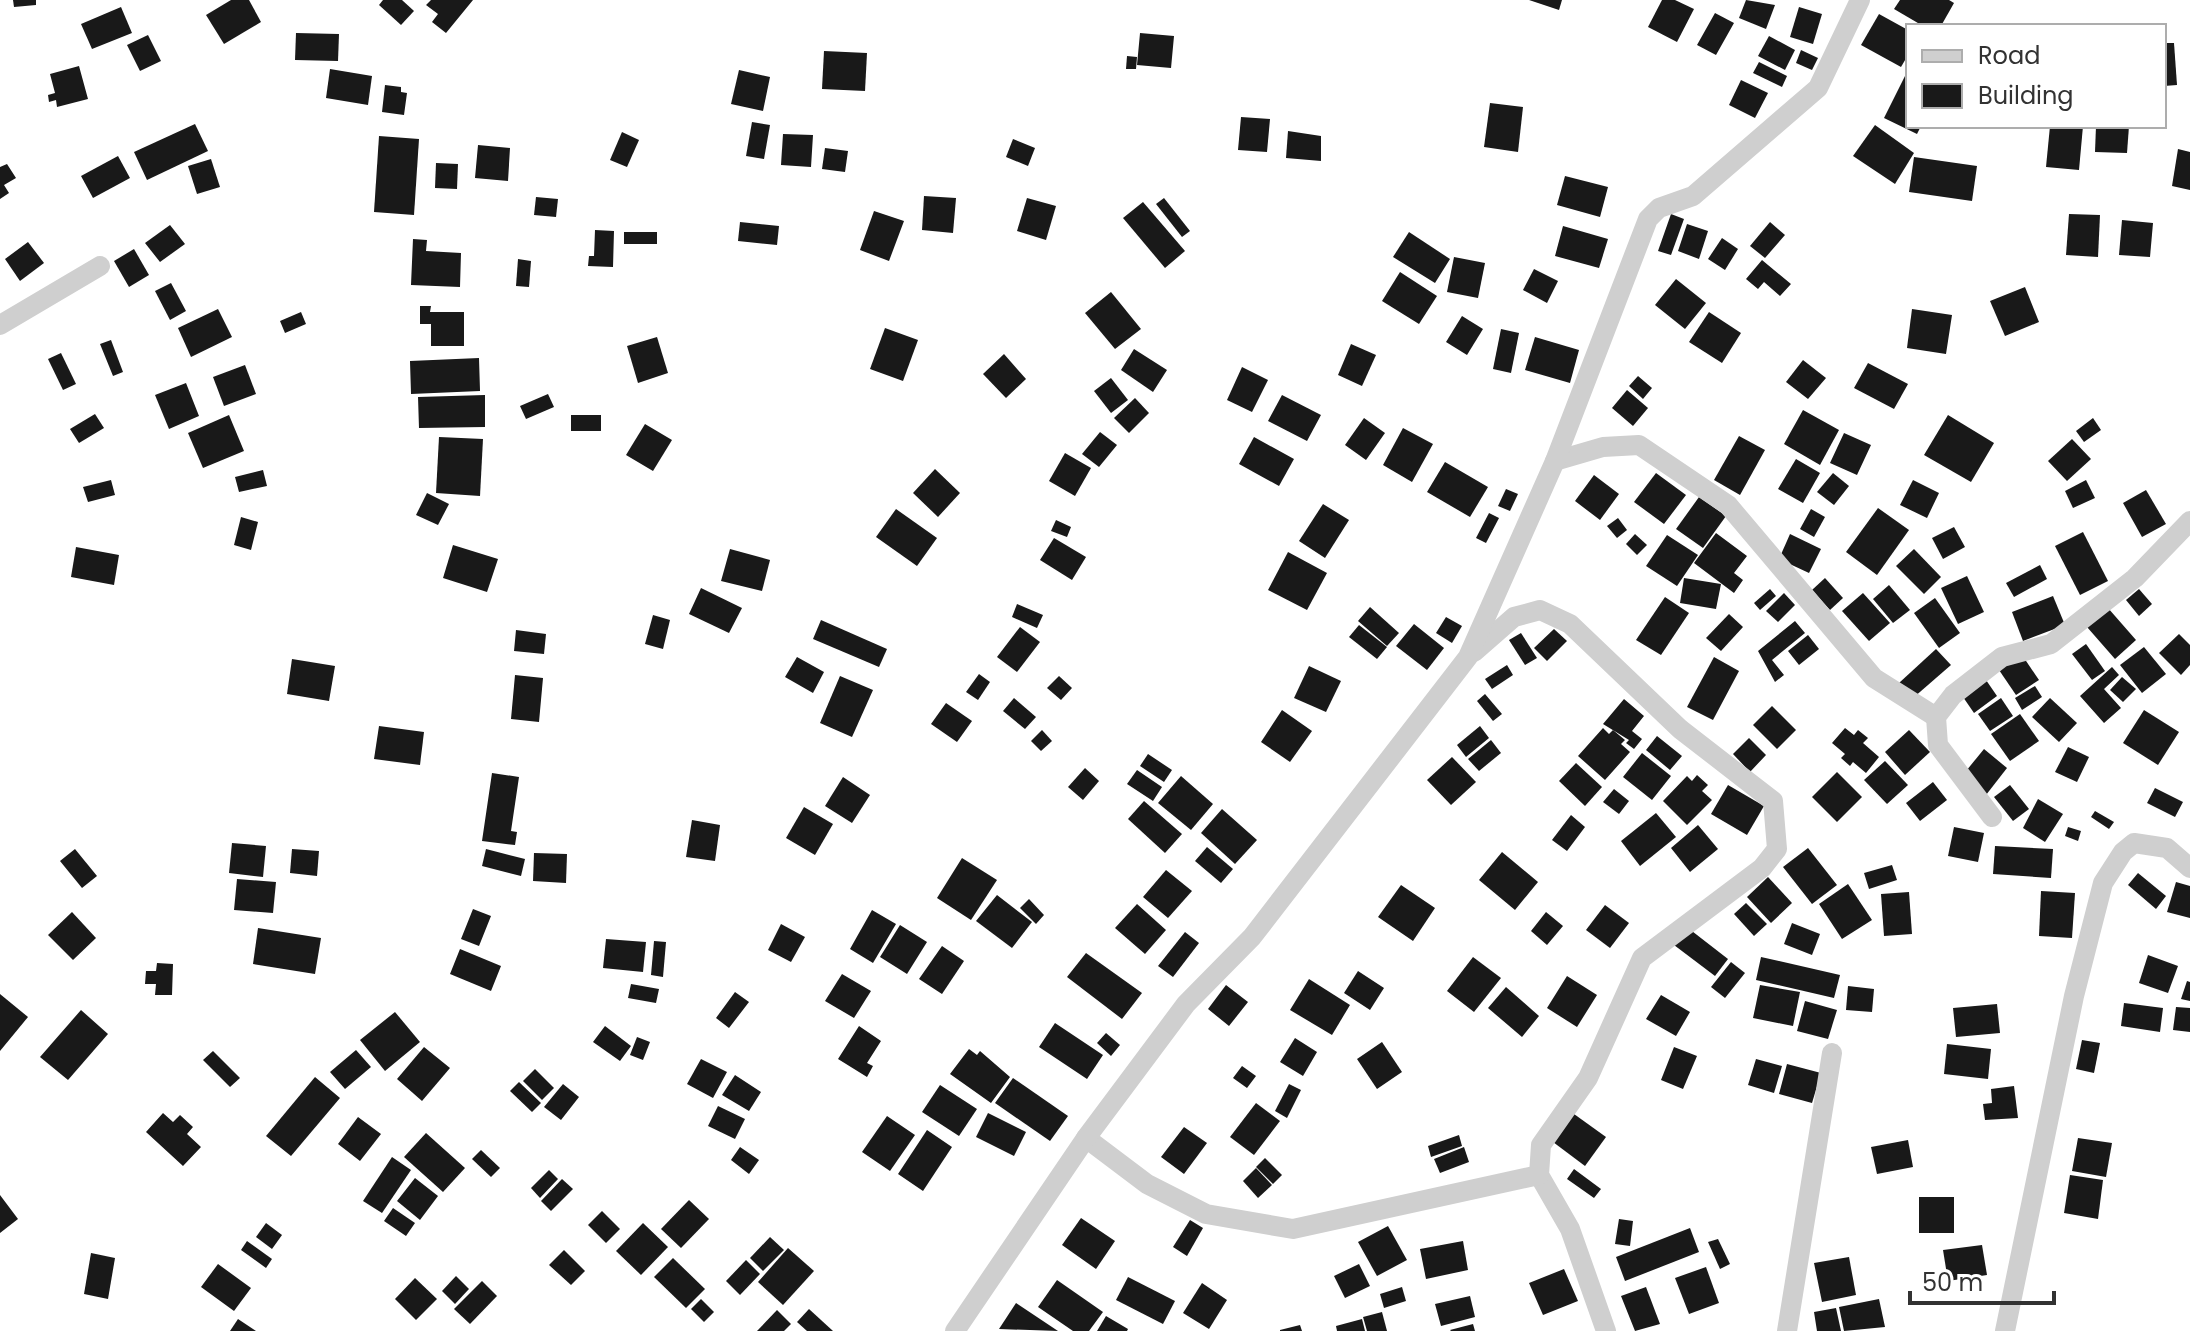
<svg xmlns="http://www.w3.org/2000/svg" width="2190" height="1331" viewBox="0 0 2190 1331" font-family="Poppins,sans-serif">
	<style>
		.building { fill: #191919 }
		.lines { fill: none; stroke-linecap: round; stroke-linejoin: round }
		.minor { stroke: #cfcfcf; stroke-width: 20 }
	</style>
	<rect width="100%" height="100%" fill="#fff"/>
	<g class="building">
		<path d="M13,0H36V5L14,7Z"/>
		<path d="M231,0H249L261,22L224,44L206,15Z"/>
		<path d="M383,0H402L414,11L401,25L379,5Z"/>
		<path d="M431,0H473L446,33L432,22L438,14L426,5Z"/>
		<path d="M1529,0H1562L1559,10Z"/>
		<path d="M1662,0H1675L1694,9L1677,42L1648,27Z"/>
		<path d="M1746,0L1775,5L1766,29L1739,18Z"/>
		<path d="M1900,0H1949L1954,3L1941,26H1923L1894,9Z"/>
		<path d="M121,7L132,33L92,49L81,24Z"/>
		<path d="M1799,7L1822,14L1813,44L1790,37Z"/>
		<path d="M1715,13L1734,23L1716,55L1697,45Z"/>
		<path d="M1879,14L1908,30V55L1901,67L1861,45Z"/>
		<path d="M296,33L339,34L338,61L295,60Z"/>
		<path d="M1140,33L1174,36L1171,68L1137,65Z"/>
		<path d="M148,35L161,61L140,71L127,45Z"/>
		<path d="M1769,36L1795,50L1785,70L1758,56Z"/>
		<path d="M2164,43H2174L2177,85L2164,86Z"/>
		<path d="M1801,50L1818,58L1812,70L1796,63Z"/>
		<path d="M824,51L867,53L865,91L822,89Z"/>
		<path d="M1127,56L1137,57L1136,69H1126Z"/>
		<path d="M1759,62L1787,76L1782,87L1753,73Z"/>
		<path d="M79,66L88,99L57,107L56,100L49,102L48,95L55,93L50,74Z"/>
		<path d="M330,69L372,76L368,105L326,98Z"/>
		<path d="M739,70L770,77L763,111L731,104Z"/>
		<path d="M1905,76L1908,77V126H1921L1917,134L1884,118Z"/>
		<path d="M1741,80L1768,93L1755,118L1729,105Z"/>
		<path d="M385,85L401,87V92L407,93L404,115L382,112Z"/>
		<path d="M1490,103L1523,107L1518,152L1484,147Z"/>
		<path d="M1241,117L1270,119L1267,152L1238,150Z"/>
		<path d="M752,122L770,125L764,159L746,156Z"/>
		<path d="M195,124L208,151L147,180L134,152Z"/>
		<path d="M1875,125L1914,153L1895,184L1853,156Z"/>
		<path d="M2050,126H2083L2079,170L2046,167Z"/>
		<path d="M2096,126H2129L2127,153L2095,152Z"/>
		<path d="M1288,131L1321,136V161L1286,158Z"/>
		<path d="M622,132L639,140L627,167L610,160Z"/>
		<path d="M783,134L813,135L811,167L781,165Z"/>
		<path d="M379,136L419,139L414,215L374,212Z"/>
		<path d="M1013,139L1035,148L1028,166L1006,157Z"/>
		<path d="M478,145L510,148L508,181L475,178Z"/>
		<path d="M825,148L848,151L845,172L822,169Z"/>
		<path d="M2178,149L2190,152V190L2172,186Z"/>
		<path d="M118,156L130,178L93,198L81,176Z"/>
		<path d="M1914,157L1977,166L1972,201L1909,192Z"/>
		<path d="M211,159L220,187L197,194L188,166Z"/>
		<path d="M436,163L458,164L457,189L435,188Z"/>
		<path d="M7,164L16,178L4,185L9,193L0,199V167Z"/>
		<path d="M1565,176L1608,187L1600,217L1557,205Z"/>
		<path d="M924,196L956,198L953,233L922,230Z"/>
		<path d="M536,197L558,199L556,217L534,215Z"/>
		<path d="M1027,198L1056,206L1046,240L1017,231Z"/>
		<path d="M1164,198L1190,231L1182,237L1156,204Z"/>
		<path d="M1143,202L1185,251L1165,268L1123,218Z"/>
		<path d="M874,211L904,221L889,261L860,250Z"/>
		<path d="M1671,214L1684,219L1671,255L1658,251Z"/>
		<path d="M2069,214L2100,215L2098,257L2066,255Z"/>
		<path d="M2122,220L2153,223L2150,257L2119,255Z"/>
		<path d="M740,222L779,226L777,245L738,241Z"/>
		<path d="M1770,222L1785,235L1765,258L1750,246Z"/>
		<path d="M1687,224L1708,231L1699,259L1678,251Z"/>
		<path d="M170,225L185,244L160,262L145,243Z"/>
		<path d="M1563,226L1608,239L1599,268L1555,256Z"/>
		<path d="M595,230L614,231L613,267L588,266L589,256H594Z"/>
		<rect x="624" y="232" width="33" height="12"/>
		<path d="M1409,232L1450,259L1435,283L1393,257Z"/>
		<path d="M1722,238L1738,249L1725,270L1708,259Z"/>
		<path d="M413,239L427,240L426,251L461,253L460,287L411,285Z"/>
		<path d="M28,242L44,263L20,281L5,259Z"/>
		<path d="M134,249L149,275L129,287L114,261Z"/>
		<path d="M1454,257L1485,263L1478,298L1447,292Z"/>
		<path d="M518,259L531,261L529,287L516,286Z"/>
		<path d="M1762,260L1791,284L1780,296L1764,282L1758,289L1746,279Z"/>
		<path d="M1534,269L1558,281L1547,303L1523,290Z"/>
		<path d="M1400,272L1437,296L1419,324L1382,301Z"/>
		<path d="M1676,279L1706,303L1685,329L1655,305Z"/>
		<path d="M171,283L186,311L170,320L155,291Z"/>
		<path d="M2025,287L2039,322L2005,336L1990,301Z"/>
		<path d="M1111,292L1141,329L1115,349L1085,313Z"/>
		<path d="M420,306H431L430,312H464V346H431V324H420Z"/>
		<path d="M218,309L232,337L191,357L178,328Z"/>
		<path d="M1912,309L1952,315L1946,354L1907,348Z"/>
		<path d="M301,312L306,324L285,333L280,321Z"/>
		<path d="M1709,312L1741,333L1722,363L1689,342Z"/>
		<path d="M1462,316L1483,329L1467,355L1446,342Z"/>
		<path d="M885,328L918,340L903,381L870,369Z"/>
		<path d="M1501,329L1519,333L1511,373L1493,369Z"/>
		<path d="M657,337L668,373L638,383L627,346Z"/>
		<path d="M1535,337L1579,350L1570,383L1525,370Z"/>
		<path d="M111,340L123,372L113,376L100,344Z"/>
		<path d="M1351,344L1376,355L1362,386L1338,375Z"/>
		<path d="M1134,349L1167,370L1153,392L1121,370Z"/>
		<path d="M61,353L76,384L63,390L48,359Z"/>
		<path d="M1004,354L1026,379L1006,398L983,374Z"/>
		<path d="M479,358L480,391L411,394L410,361Z"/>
		<path d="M1803,360L1826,378L1808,399L1786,382Z"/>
		<path d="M1868,363L1908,384L1894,409L1854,388Z"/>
		<path d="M245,365L256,394L224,406L213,377Z"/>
		<path d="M1242,367L1268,380L1252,412L1227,400Z"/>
		<path d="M1638,376L1652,388L1643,399L1629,386Z"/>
		<path d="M1111,378L1128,400L1111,413L1094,391Z"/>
		<path d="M186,383L199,416L169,429L155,395Z"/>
		<path d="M1627,390L1648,408L1633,426L1612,408Z"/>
		<path d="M548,394L554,407L526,419L520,406Z"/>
		<path d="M485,395V427L419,428L418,397Z"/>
		<path d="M1282,395L1321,415L1307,441L1268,421Z"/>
		<path d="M1135,398L1149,413L1129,433L1114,418Z"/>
		<path d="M1803,410L1839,430L1820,465L1784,444Z"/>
		<path d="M95,414L104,428L79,443L70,429Z"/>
		<path d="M229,415L244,451L203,468L188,433Z"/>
		<rect x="571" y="415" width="30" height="16"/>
		<path d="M1948,415L1994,443L1971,482L1924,455Z"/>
		<path d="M1364,418L1385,433L1366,460L1345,445Z"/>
		<path d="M2093,418L2101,430L2084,442L2076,431Z"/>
		<path d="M645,424L672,440L653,471L626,455Z"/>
		<path d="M1403,428L1433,444L1412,482L1383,465Z"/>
		<path d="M1100,432L1117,445L1099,467L1082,454Z"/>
		<path d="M1844,433L1871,445L1857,475L1830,463Z"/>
		<path d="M1739,436L1765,450L1740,495L1714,480Z"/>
		<path d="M439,437L483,439L480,496L436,493Z"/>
		<path d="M1254,437L1294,459L1279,486L1239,464Z"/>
		<path d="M2072,439L2091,459L2067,481L2048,461Z"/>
		<path d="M1065,453L1091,468L1075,496L1049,481Z"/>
		<path d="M1796,459L1820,473L1803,503L1778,489Z"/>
		<path d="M1445,462L1488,487L1470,517L1427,492Z"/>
		<path d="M935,469L960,493L938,517L913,493Z"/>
		<path d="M263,470L267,486L239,492L235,477Z"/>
		<path d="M1656,473L1686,495L1664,524L1634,502Z"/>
		<path d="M1833,473L1849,486L1834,505L1817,492Z"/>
		<path d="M1594,475L1619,494L1600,520L1575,501Z"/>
		<path d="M111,480L115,495L88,502L83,487Z"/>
		<path d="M1913,480L1939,493L1927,518L1900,505Z"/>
		<path d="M2086,480L2095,498L2073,508L2065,491Z"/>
		<path d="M1506,489L1518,494L1510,511L1498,506Z"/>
		<path d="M2146,490L2166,524L2142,537L2123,503Z"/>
		<path d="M427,493L449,504L438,525L416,515Z"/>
		<path d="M1699,497L1726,516L1703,548L1676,529Z"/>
		<path d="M1323,504L1349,520L1325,558L1299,541Z"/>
		<path d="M1878,508L1909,530L1877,575L1846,552Z"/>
		<path d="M896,509L937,538L917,566L876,537Z"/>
		<path d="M1811,509L1825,517L1814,537L1800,529Z"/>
		<path d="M1489,513L1499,518L1486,543L1476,538Z"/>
		<path d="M241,517L258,522L251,550L234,545Z"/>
		<path d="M1618,518L1627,530L1617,538L1607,526Z"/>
		<path d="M1056,520L1071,527L1067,537L1051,531Z"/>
		<path d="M1954,527L1965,547L1943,559L1932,538Z"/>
		<path d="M2083,532L2108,581L2080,595L2055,546Z"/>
		<path d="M1716,533L1747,556L1734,573L1743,580L1734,593L1694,563Z"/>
		<path d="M1635,534L1647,545L1637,555L1626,544Z"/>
		<path d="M1790,534L1821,549L1809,573L1779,559Z"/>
		<path d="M1667,535L1698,555L1677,586L1646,566Z"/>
		<path d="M1054,538L1086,557L1072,580L1040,560Z"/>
		<path d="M453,545L498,559L487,592L443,578Z"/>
		<path d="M76,547L119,555L114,585L71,577Z"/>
		<path d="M730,549L770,560L762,591L721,581Z"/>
		<path d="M1914,549L1941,577L1924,594L1896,566Z"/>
		<path d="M1288,552L1327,573L1307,610L1268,590Z"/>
		<path d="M2040,565L2047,579L2014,597L2006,583Z"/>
		<path d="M1967,576L1984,612L1958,624L1941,588Z"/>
		<path d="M1684,578L1721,584L1716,609L1680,603Z"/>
		<path d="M1825,578L1843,598L1830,610L1812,590Z"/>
		<path d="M1889,585L1910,610L1893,623L1873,599Z"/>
		<path d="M701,588L742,608L729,633L689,614Z"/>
		<path d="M1770,589L1776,596L1760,610L1754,603Z"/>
		<path d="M2139,589L2152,604L2139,616L2126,600Z"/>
		<path d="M1784,593L1795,605L1778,622L1766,611Z"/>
		<path d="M1863,593L1890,623L1869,641L1842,611Z"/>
		<path d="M2053,596L2065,625L2023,641L2012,612Z"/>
		<path d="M1665,597L1689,613L1661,655L1636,640Z"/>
		<path d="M1935,598L1960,633L1939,648L1914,613Z"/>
		<path d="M1017,604L1043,615L1037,628L1012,617Z"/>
		<path d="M1370,607L1399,633L1387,646L1358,621Z"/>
		<path d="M2108,608L2136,640L2115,659L2087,627Z"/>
		<path d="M1729,614L1743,627L1721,651L1706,638Z"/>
		<path d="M653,615L670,620L663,649L645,644Z"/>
		<path d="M1446,617L1462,626L1452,643L1436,633Z"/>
		<path d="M821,620L887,649L879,667L813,639Z"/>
		<path d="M1795,621L1805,633L1772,660L1784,675L1775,682L1758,651Z"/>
		<path d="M1414,624L1444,648L1427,670L1396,646Z"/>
		<path d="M1359,625L1387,647L1377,659L1349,637Z"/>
		<path d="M1020,627L1040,642L1017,672L997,657Z"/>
		<path d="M1554,629L1567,641L1547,661L1534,648Z"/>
		<path d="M516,630L546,634L544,654L514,651Z"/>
		<path d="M1521,633L1537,658L1525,665L1509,640Z"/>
		<path d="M2179,634L2190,645V665L2181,675L2159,653Z"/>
		<path d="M1808,635L1819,649L1799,665L1788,651Z"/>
		<path d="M2086,644L2105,671L2092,680L2072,654Z"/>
		<path d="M2144,647L2166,674L2142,693L2120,665Z"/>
		<path d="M1936,649L1951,665L1913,698L1899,683Z"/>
		<path d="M2022,655L2039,680L2016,695L1999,670Z"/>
		<path d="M797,657L824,672L813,693L785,677Z"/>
		<path d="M1714,657L1739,671L1713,720L1687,707Z"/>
		<path d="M292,659L335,666L329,701L287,694Z"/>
		<path d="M1507,665L1513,675L1492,689L1485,679Z"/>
		<path d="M1309,666L1341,681L1326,712L1294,698Z"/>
		<path d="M2112,667L2119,675L2104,689L2121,708L2104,723L2080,696Z"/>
		<path d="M979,674L990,682L978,700L966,692Z"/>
		<path d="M515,675L543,678L539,722L511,719Z"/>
		<path d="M840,676L873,690L852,737L820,723Z"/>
		<path d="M1059,676L1072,688L1061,700L1047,688Z"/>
		<path d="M2122,677L2136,689L2123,702L2110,690Z"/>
		<path d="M1986,680L1997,696L1974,713L1963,697Z"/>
		<path d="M2035,686L2042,697L2022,710L2015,698Z"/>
		<path d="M1485,694L1502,714L1493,721L1477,701Z"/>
		<path d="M1014,698L1036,717L1025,729L1003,711Z"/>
		<path d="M2001,698L2013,716L1990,731L1978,714Z"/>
		<path d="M2050,698L2077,723L2059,742L2032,717Z"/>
		<path d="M1624,699L1644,716L1632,731L1642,739L1634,749L1626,743L1629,740L1603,724Z"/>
		<path d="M946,703L972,721L957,742L931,724Z"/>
		<path d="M1772,706L1796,730L1777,749L1753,725Z"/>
		<path d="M1282,710L1312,731L1290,762L1261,742Z"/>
		<path d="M2144,710L2179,732L2158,765L2123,743Z"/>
		<path d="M2020,714L2039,741L2010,761L1991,734Z"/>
		<path d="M379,726L424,732L420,765L374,759Z"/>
		<path d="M1480,726L1489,738L1466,757L1457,745Z"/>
		<path d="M1603,728L1609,734L1613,730L1625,740L1621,744L1630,752L1605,780L1578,756Z"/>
		<path d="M1845,728L1854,735L1858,730L1868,738L1863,743L1879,757L1866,773L1853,762L1850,766L1841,758L1845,754L1832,743Z"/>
		<path d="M1042,730L1052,741L1041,751L1031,741Z"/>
		<path d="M1909,730L1930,752L1905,775L1885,752Z"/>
		<path d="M1657,736L1682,756L1670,770L1646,750Z"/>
		<path d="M1749,738L1766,755L1750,772L1733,754Z"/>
		<path d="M1491,740L1501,753L1479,771L1468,759Z"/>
		<path d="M2068,747L2089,757L2077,782L2055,772Z"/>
		<path d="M1984,749L2007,768L1986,795L1962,776Z"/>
		<path d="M1642,753L1671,776L1652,800L1623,777Z"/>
		<path d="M1148,754L1172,770L1164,782L1140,766Z"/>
		<path d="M1452,757L1476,782L1451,805L1427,780Z"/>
		<path d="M1885,761L1908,785L1887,804L1864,780Z"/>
		<path d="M1576,763L1602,787L1585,806L1559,781Z"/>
		<path d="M1085,768L1099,781L1083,800L1068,787Z"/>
		<path d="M1137,770L1162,787L1153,801L1127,784Z"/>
		<path d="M1837,772L1862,797L1837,822L1812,797Z"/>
		<path d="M492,773L519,777L511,831L517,832L515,845L482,841Z"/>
		<path d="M1697,775L1708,785L1702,791L1712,800L1687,825L1663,801L1687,776L1692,781Z"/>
		<path d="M1181,776L1213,804L1191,830L1158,803Z"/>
		<path d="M843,777L870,795L852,823L825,806Z"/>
		<path d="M1933,782L1947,800L1920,821L1906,803Z"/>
		<path d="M1728,785L1764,806L1747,835L1711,814Z"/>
		<path d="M2010,785L2029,809L2013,821L1994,797Z"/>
		<path d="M2155,788L2183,802L2175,817L2147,803Z"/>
		<path d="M1614,789L1629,801L1619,814L1603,802Z"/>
		<path d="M2038,799L2063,814L2045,842L2023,828Z"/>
		<path d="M1144,801L1182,834L1165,853L1128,819Z"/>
		<path d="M804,807L833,824L815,855L786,838Z"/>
		<path d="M1222,809L1257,840L1235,864L1201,833Z"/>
		<path d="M2095,811L2114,822L2109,829L2091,817Z"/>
		<path d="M1656,813L1676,837L1640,866L1621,841Z"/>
		<path d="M1571,815L1585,827L1567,851L1552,840Z"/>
		<path d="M692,820L720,825L715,861L686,857Z"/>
		<path d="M1698,825L1718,849L1690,872L1671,848Z"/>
		<path d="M1954,827L1984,833L1978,862L1948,856Z"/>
		<path d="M2068,827L2081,831L2078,841L2065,836Z"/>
		<path d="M232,843L266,846L263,877L229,873Z"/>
		<path d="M1995,846L2053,849L2051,878L1993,874Z"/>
		<path d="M1207,847L1233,869L1221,883L1195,861Z"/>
		<path d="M1808,848L1837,885L1812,904L1783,867Z"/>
		<path d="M75,849L97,876L82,888L60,861Z"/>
		<path d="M292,849L319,851L317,876L290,873Z"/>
		<path d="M486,849L525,859L521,876L482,866Z"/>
		<path d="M1502,852L1538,882L1515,910L1479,880Z"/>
		<path d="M534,853L567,854L566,883L533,881Z"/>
		<path d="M962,858L997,880L971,920L937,898Z"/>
		<path d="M1892,865L1897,880L1869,889L1864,873Z"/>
		<path d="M1166,870L1192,891L1168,918L1143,897Z"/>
		<path d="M2138,873L2166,896L2156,909L2128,885Z"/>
		<path d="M1768,877L1792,903L1771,923L1747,897Z"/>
		<path d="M237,879L276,882L273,913L234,910Z"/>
		<path d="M2176,882L2190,886V918L2167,912Z"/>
		<path d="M1848,884L1872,920L1842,939L1819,904Z"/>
		<path d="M1401,885L1435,908L1413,941L1378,917Z"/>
		<path d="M2041,891L2075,893L2072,938L2039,936Z"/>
		<path d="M1909,892L1912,934L1884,936L1881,894Z"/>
		<path d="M997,895L1032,922L1012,948L976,921Z"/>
		<path d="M1029,899L1044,915L1036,924L1020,908Z"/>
		<path d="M1746,903L1767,924L1754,936L1734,914Z"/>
		<path d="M1137,904L1166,930L1145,954L1115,928Z"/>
		<path d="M1605,905L1629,923L1610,948L1586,930Z"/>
		<path d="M473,909L491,916L479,946L461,939Z"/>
		<path d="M872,910L896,924L873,963L850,949Z"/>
		<path d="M72,912L96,938L73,960L48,935Z"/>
		<path d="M1546,912L1563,926L1547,945L1531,931Z"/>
		<path d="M1792,923L1820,934L1812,955L1784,944Z"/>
		<path d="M781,924L805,937L791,962L768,950Z"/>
		<path d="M900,925L927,942L907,974L880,957Z"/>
		<path d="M258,928L321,938L315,974L253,964Z"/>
		<path d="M1688,928L1728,959L1715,976L1674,945Z"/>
		<path d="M1185,932L1199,943L1173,977L1158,966Z"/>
		<path d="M606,939L646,942L643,972L603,968Z"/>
		<path d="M654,941L666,942L663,977L651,975Z"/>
		<path d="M942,946L964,961L942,994L919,979Z"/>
		<path d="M460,949L501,966L491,991L450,974Z"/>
		<path d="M1086,953L1142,993L1122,1019L1067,977Z"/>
		<path d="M2148,955L2178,966L2168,993L2139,983Z"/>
		<path d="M1473,957L1501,978L1474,1012L1447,991Z"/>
		<path d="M1761,957L1840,975L1834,998L1756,980Z"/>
		<path d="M1731,962L1745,973L1725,998L1711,987Z"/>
		<path d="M157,963L173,964L172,995H155L156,984H145L146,971H156Z"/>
		<path d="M1358,971L1384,988L1370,1010L1344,993Z"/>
		<path d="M842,974L871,991L854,1018L825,1001Z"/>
		<path d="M1567,976L1597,995L1577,1027L1547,1008Z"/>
		<path d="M1309,979L1350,1005L1332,1035L1290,1010Z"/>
		<path d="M2187,981L2190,982V1001L2181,999Z"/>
		<path d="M631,984L659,989L656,1003L628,998Z"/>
		<path d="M1226,985L1248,1002L1229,1026L1208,1009Z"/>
		<path d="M1760,985L1800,992L1793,1026L1753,1018Z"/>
		<path d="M1848,986L1874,989L1872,1012L1846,1010Z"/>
		<path d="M1506,987L1539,1016L1522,1037L1488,1008Z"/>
		<path d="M735,992L749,1002L729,1028L716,1018Z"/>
		<path d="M0,994L28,1017L0,1051Z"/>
		<path d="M1661,995L1690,1012L1676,1036L1646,1019Z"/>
		<path d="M1805,1001L1837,1010L1828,1039L1797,1031Z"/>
		<path d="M2124,1003L2163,1008L2160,1032L2121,1026Z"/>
		<path d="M1997,1004L2000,1033L1956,1037L1953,1008Z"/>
		<path d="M2176,1007L2190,1008V1032L2173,1030Z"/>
		<path d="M81,1010L108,1034L68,1080L40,1057Z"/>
		<path d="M395,1012L420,1042L385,1071L360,1040Z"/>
		<path d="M1055,1023L1103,1055L1087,1079L1039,1047Z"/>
		<path d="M605,1026L631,1046L620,1061L593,1042Z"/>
		<path d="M859,1026L881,1041L867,1063L873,1066L867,1077L838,1059Z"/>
		<path d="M1106,1033L1120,1045L1111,1056L1097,1043Z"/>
		<path d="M637,1037L650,1042L643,1060L630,1055Z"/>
		<path d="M1295,1038L1317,1052L1303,1076L1280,1062Z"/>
		<path d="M2082,1040L2100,1043L2094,1073L2076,1069Z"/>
		<path d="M1382,1042L1402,1072L1377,1089L1357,1059Z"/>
		<path d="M1947,1044L1991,1049L1988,1079L1944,1074Z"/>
		<path d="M424,1047L450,1068L422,1101L397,1079Z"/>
		<path d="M1674,1047L1697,1056L1683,1089L1661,1080Z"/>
		<path d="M969,1049L977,1055L980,1051L1010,1077L991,1103L950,1074Z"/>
		<path d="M356,1050L371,1067L345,1089L330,1072Z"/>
		<path d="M213,1051L240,1078L230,1087L203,1060Z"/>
		<path d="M701,1059L727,1072L713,1098L687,1084Z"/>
		<path d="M1756,1059L1782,1066L1774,1093L1748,1085Z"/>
		<path d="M1787,1064L1821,1073L1812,1103L1779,1094Z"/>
		<path d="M1242,1066L1256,1076L1247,1088L1233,1078Z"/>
		<path d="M535,1069L554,1088L542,1100L523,1081Z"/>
		<path d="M735,1075L761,1092L749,1111L722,1095Z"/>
		<path d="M315,1077L340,1098L291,1156L266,1136Z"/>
		<path d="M1013,1078L1068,1116L1050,1141L995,1103Z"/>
		<path d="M519,1082L541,1103L532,1112L510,1091Z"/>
		<path d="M563,1084L579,1097L561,1120L544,1107Z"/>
		<path d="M1289,1084L1301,1090L1287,1118L1275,1111Z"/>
		<path d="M940,1085L977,1109L959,1136L922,1112Z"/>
		<path d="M2014,1086L2018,1118L1985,1120L1983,1104L1992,1103L1991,1089Z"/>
		<path d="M1256,1103L1280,1121L1254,1155L1230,1137Z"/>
		<path d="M718,1106L745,1119L735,1139L708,1126Z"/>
		<path d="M163,1113L173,1122L180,1115L193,1127L187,1134L201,1147L183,1166L146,1132Z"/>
		<path d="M988,1113L1026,1132L1014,1156L976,1137Z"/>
		<path d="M1574,1114L1606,1137L1585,1166L1553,1142Z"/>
		<path d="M887,1116L915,1135L890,1171L862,1152Z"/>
		<path d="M358,1117L381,1134L360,1161L338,1144Z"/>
		<path d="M1184,1127L1207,1143L1184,1174L1161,1157Z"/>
		<path d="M927,1130L952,1147L923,1191L898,1174Z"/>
		<path d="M426,1133L465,1168L443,1192L404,1157Z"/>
		<path d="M1459,1135L1462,1146L1431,1157L1428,1146Z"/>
		<path d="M2078,1138L2112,1143L2106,1177L2072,1171Z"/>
		<path d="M1908,1140L1913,1167L1877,1174L1871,1147Z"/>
		<path d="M740,1147L759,1160L749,1174L731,1160Z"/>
		<path d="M1464,1147L1469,1162L1440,1173L1434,1159Z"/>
		<path d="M481,1150L500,1168L491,1177L472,1159Z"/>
		<path d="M392,1157L411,1170L382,1213L363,1201Z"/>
		<path d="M1265,1158L1282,1175L1273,1184L1256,1167Z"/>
		<path d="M1256,1168L1272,1185L1258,1198L1243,1181Z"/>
		<path d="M1574,1169L1601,1189L1594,1198L1567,1179Z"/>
		<path d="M549,1170L558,1179L540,1198L531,1188Z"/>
		<path d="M2070,1175L2103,1180L2098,1219L2064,1213Z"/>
		<path d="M415,1178L438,1196L420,1220L397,1201Z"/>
		<path d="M562,1179L573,1189L551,1211L541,1201Z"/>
		<path d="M0,1195L18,1219L0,1233Z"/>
		<rect x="1919" y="1197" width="35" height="36"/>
		<path d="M689,1200L709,1219L681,1248L661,1229Z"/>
		<path d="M393,1208L415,1223L406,1236L384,1221Z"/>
		<path d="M602,1211L620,1229L606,1243L588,1225Z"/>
		<path d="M1081,1218L1115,1241L1096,1269L1062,1245Z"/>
		<path d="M1619,1219L1633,1221L1630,1246L1615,1244Z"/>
		<path d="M1190,1220L1203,1228L1187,1256L1173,1247Z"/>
		<path d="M266,1223L282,1235L272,1249L256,1237Z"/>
		<path d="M643,1223L668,1247L641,1275L616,1251Z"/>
		<path d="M1388,1226L1407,1260L1377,1276L1358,1242Z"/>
		<path d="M1690,1228L1699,1252L1625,1281L1616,1257Z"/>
		<path d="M770,1237L784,1250L763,1271L750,1258Z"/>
		<path d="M1718,1239L1730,1264L1720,1269L1708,1242Z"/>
		<path d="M247,1241L272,1259L266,1268L241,1250Z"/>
		<path d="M1463,1241L1468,1270L1426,1279L1420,1249Z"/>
		<path d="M1982,1245L1987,1275L1948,1281L1943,1250Z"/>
		<path d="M788,1248L814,1271L783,1305L758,1282Z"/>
		<path d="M564,1250L585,1271L571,1285L549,1265Z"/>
		<path d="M91,1253L115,1258L108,1299L84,1294Z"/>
		<path d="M1849,1257L1856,1295L1822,1302L1814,1263Z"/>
		<path d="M673,1258L705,1289L686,1308L654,1277Z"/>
		<path d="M746,1260L760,1274L740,1295L726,1281Z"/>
		<path d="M218,1264L251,1288L234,1311L201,1287Z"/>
		<path d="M1359,1264L1370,1286L1345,1298L1334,1276Z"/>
		<path d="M1706,1267L1719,1303L1689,1314L1675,1278Z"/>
		<path d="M1564,1269L1578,1301L1543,1315L1529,1283Z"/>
		<path d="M456,1276L469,1289L455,1304L442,1291Z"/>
		<path d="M1128,1277L1175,1301L1163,1324L1116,1300Z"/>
		<path d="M415,1278L437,1299L416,1320L395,1299Z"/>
		<path d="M1057,1280L1103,1312L1089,1331H1073L1038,1307Z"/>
		<path d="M482,1281L497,1296L470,1324L454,1309Z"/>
		<path d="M1202,1283L1227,1300L1209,1329L1183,1313Z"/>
		<path d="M1402,1287L1406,1301L1384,1308L1380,1294Z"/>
		<path d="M1646,1287L1660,1324L1635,1331L1621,1296Z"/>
		<path d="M1470,1296L1475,1317L1441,1326L1435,1304Z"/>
		<path d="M701,1299L714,1312L704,1322L691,1309Z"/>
		<path d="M1879,1299L1885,1327L1844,1331L1839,1307Z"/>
		<path d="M1016,1303L1058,1331L999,1329Z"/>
		<path d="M1836,1308L1841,1331H1817L1814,1312Z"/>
		<path d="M809,1309L833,1331H807L797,1322Z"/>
		<path d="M777,1310L791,1324L784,1331H757Z"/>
		<path d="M1382,1312L1387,1331H1367L1363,1317Z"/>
		<path d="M1106,1316L1128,1329L1127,1331H1097Z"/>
		<path d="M238,1319L256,1331H230Z"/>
		<path d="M1362,1319L1365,1331H1337L1336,1326Z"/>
		<path d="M1473,1324L1475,1331H1451L1450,1330Z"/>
		<path d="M1300,1325L1302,1331H1280V1330Z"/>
	</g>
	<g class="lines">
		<g class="minor">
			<path d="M0,325L100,266"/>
			<path d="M1555,461L1603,447L1639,445L1728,505L1874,678L1936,717"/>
			<path d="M1474,652L1514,617L1540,610L1570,624L1680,729L1773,801L1777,849L1762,868L1642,958L1588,1078L1541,1145L1539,1175L1570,1229L1606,1331"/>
			<path d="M1992,817L1938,745L1936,717L1953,695L2002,657L2051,644L2135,578L2190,521"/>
			<path d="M1086,1138L1147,1184L1206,1214L1293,1229L1539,1175"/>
			<path d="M955,1331L1086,1138L1186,1004L1252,937L1468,657L1555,461L1648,219L1659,208L1693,196L1818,88L1860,0"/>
			<path d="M1787,1331L1832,1053"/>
			<path d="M2005,1331L2074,996L2103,883L2123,852L2134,843L2167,848L2190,868"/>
		</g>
	</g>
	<rect x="1906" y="24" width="260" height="104" fill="#ffffff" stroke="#adadad" stroke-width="2"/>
	<rect x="1922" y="50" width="40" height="12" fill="#cfcfcf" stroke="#adadad" stroke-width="2"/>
	<text x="1978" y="64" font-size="24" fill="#323232">Road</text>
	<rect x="1922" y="84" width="40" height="24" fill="#191919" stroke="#adadad" stroke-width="2"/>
	<text x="1978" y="104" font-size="24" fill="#323232">Building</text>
	<path d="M1910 1291v12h144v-12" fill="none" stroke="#323232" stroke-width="4"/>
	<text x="1922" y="1291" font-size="24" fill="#323232" stroke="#ffffff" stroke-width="6" paint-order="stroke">50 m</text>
</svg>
